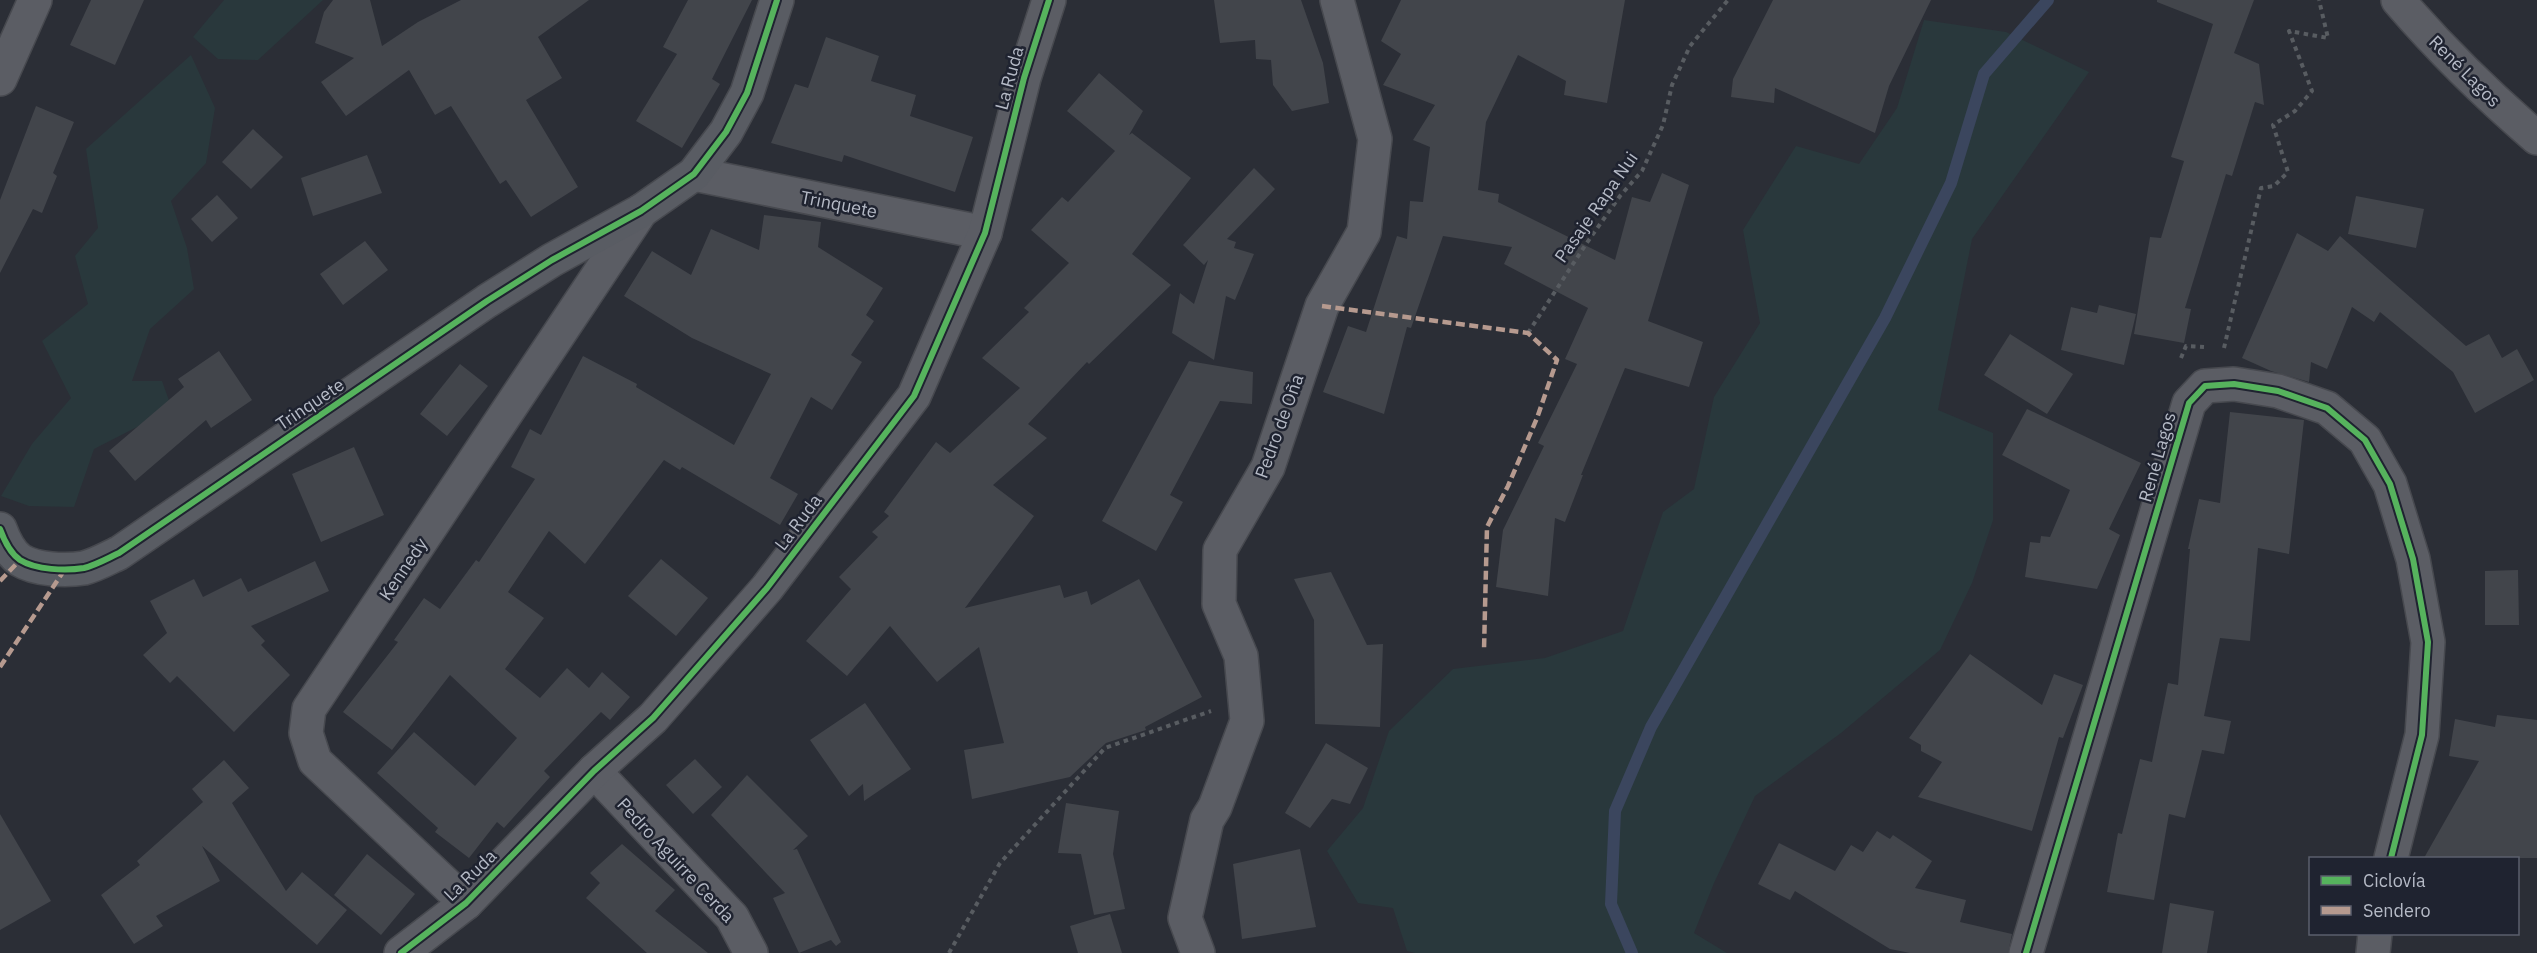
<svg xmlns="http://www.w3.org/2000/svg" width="2537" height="953" viewBox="0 0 2537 953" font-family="'IBM Plex Sans',sans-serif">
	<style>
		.green { fill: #29383c }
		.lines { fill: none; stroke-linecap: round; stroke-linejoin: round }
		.stream { stroke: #3b465e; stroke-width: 12 }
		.building { fill: #42454b }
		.street-casing { stroke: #47494f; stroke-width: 36 }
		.secondary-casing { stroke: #47494f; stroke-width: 36 }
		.path { stroke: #585c61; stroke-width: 4; stroke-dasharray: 4.5 4.5; stroke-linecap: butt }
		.street { stroke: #5b5d64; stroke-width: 33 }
		.secondary { stroke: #595c63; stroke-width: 33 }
		.quiet { stroke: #b69a8f; stroke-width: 4.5; stroke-dasharray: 9 4.5; stroke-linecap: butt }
		.cycleway-casing { stroke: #1f2330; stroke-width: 10 }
		.cycleway { stroke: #56b35d; stroke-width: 6 }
		.labels { text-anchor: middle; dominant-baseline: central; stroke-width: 5; stroke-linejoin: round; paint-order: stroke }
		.street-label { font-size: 18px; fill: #b5bac6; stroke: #1f2330 }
	</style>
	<rect width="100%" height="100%" fill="#2b2e36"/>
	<g class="green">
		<path d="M224,0H323L258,60L218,59L193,37Z"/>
		<path d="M1924,20L2006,32L2089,72L1972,239L1938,410L1993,433V520L1972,583L1940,650L1841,733L1755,796L1714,883L1694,933L1727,953H1415L1407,951L1393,908L1358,903L1327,851L1363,808L1389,731L1453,669L1545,658L1623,631L1663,512L1694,489L1714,397L1760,323L1743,230L1796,146L1859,164L1897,108Z"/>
		<path d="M191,55L215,108L206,163L171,201L187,248L194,289L150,329L132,381H162L172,409L94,449L74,507L29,506L1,496L32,444L71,398L42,341L88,304L75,256L98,228L86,149Z"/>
	</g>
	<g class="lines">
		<path class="stream" d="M1632,953L1611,904L1615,811L1651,727L1885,318L1951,183L1984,74L2048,0"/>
	</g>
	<g class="building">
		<path d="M91,0H144L115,65L70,45Z"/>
		<path d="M333,0H370L382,46L418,22L461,0H589L538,37L562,78L526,100L578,187L531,217L506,180L500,184L451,106L435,115L409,70L346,116L321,82L354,58L315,43L324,12Z"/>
		<path d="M688,0H752L712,79L720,84L682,148L636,121L677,54L663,47Z"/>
		<path d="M1214,0H1301L1323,63L1329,103L1292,111L1273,85L1271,60L1256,59L1255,40L1220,43Z"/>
		<path d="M1401,0H1625L1607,103L1564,95L1566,81L1518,55L1486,122L1478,190L1499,194L1498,202L1615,260L1632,197L1650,202L1662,173L1689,185L1648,321L1703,342L1689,387L1625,368L1581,475H1583L1565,522L1555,518L1548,596L1496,587L1503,530L1544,446L1538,443L1577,364L1565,359L1588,308L1504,264L1512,247L1443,236L1411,328L1407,327L1384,414L1323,392L1348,326L1366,332L1397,236L1407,239L1410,201L1423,202L1430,147L1413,140L1435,105L1383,85L1401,54L1381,41Z"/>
		<path d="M1773,0H1931L1889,86L1875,133L1775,88L1774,103L1731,97L1733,79Z"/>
		<path d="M2157,0H2254L2234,53L2259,64L2264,105L2255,102L2232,176L2226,174L2185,308L2191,309L2184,343L2134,334L2150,237L2161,238L2184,161L2171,157L2213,24L2157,2Z"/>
		<path d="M826,37L879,56L871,81L916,95L910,116L973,137L955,192L844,155L842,162L771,143L795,84L808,88Z"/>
		<path d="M1099,73L1143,111L1129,135L1132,133L1191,178L1132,254L1171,285L1089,364L1087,362L1028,424L1047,438L993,485L1034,516L965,608L1060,585L1064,598L1087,591L1091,605L1139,579L1202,697L1145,727L1146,730L1106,743L1070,777L972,799L964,750L1004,743L979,647L937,682L890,626L847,676L806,641L851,589L839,577L878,537L872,532L889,516L884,512L936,442L950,453L1020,388L982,358L1029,312L1024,308L1069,263L1031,230L1062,197L1068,202L1115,151L1067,111Z"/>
		<path d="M36,106L74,122L53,173L57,176L42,213L33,209L0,273V200Z"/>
		<path d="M253,129L283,157L251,189L222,162Z"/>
		<path d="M367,155L382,193L313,216L301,178Z"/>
		<path d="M1254,168L1275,189L1227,239L1236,242L1234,248L1254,254L1235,300L1226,296L1214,360L1172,333L1180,293L1194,304L1208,260L1204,265L1183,245Z"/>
		<path d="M217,195L238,218L212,242L191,219Z"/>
		<path d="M2356,196L2424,209L2416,248L2348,234Z"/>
		<path d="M764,215L821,222L818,247L883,288L866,315L874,321L851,355L862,362L832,410L811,397L770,478L798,494L780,525L682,467L680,470L664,460L585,564L549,531L508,592L544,618L505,669L540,698L567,668L589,688L602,672L630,697L610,720L601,712L544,771L550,777L504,828L497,822L469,858L435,832L438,828L377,773L414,732L475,786L517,738L450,675L392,750L343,712L398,642L394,640L424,598L440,609L476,560L479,562L535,479L511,467L530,429L541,435L583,356L637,384L636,387L734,445L771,374L692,338L624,296L652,251L691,275L711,229L759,250Z"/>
		<path d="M2297,233L2328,251L2340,236L2466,346L2489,334L2502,358L2517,349L2534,380L2475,413L2453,372L2380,312L2374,322L2352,307L2327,369L2311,362L2309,382L2271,371L2242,358Z"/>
		<path d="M365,241L388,270L343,305L320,274Z"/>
		<path d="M2099,305L2136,314L2124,365L2061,350L2071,307L2097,313Z"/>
		<path d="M2010,334L2073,374L2047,414L1984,375Z"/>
		<path d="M219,351L252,400L211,428L206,420L135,481L109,451L184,387L178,379Z"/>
		<path d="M1189,361L1253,372L1252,404L1220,401L1170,495L1183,502L1156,551L1102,521Z"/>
		<path d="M460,364L488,386L447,436L420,414Z"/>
		<path d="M2027,409L2141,463L2109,529L2120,535L2097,589L2025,577L2030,542L2040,543L2041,536L2050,537L2070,490L2002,455Z"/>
		<path d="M2230,412L2304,420L2289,554L2258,548L2250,641L2220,638L2204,716L2231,721L2224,754L2202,750L2185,818L2169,814L2154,900L2107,892L2118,833L2122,834L2140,759L2152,762L2168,683L2178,685L2190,549H2188L2199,499L2220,503Z"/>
		<path d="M354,447L384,515L321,542L292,474Z"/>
		<path d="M661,559L708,598L676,636L628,596Z"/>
		<path d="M315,561L329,591L251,626L265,641L261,645L290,675L234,732L177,676L170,683L143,655L167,633L150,601L194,579L203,597L241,578L248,592Z"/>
		<path d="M2518,570L2519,625H2485V571Z"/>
		<path d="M1331,572L1367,645L1383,644L1380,727L1315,724L1314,620L1294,579Z"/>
		<path d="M1970,654L2042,705L2054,674L2083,685L2063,738L2059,737L2032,831L1918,797L1942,762L1921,751V745L1909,738Z"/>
		<path d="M865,703L911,769L864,801L863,784L849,796L810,740Z"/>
		<path d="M2497,715L2537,720V858H2424L2479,761L2449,756L2455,719L2495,727Z"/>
		<path d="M1326,743L1368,768L1350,804L1332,799L1310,828L1285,813Z"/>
		<path d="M695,759L722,787L693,814L666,785Z"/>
		<path d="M224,760L249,788L232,803L286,891L302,872L347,910L317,945L202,846L220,881L156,916L163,926L134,944L101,895L140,865L137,861L203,802L192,789Z"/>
		<path d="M747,775L808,836L793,850L797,849L841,942L836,946L831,940L799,953L773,898L785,893L711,815Z"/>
		<path d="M1066,803L1119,811L1113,854L1125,909L1094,915L1081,854L1058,853Z"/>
		<path d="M0,814L51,901L0,930Z"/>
		<path d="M1877,831L1890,839L1893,835L1932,861L1915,888L1966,900L1960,922L2012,934L2008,953H1910L1890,949L1795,891L1790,900L1758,884L1779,843L1835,871L1851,845L1863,852Z"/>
		<path d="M622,844L675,890L655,911L708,953H647L586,898L600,883L590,873Z"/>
		<path d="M1300,849L1316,927L1242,939L1233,864Z"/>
		<path d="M367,854L415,894L381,935L334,895Z"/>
		<path d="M2170,903L2214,911L2207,953H2162Z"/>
		<path d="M1110,914L1122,953H1078L1070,926Z"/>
	</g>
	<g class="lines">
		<g class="street-casing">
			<g id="street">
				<path d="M2398,0C2441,50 2487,95 2537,138"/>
				<path d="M0,79L35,0"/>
				<path d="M694,174L985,233"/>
				<path d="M594,771L732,917L751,953"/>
				<path d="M466,903L315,761L306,733L309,709L641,211"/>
				<path d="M401,953L466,903L594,771L653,718L767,588L914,396L985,233L1024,78L1049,0"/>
				<path d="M1198,953L1185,918L1207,820L1215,807L1247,721L1241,656L1219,604L1220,550L1268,467L1322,306L1364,232L1375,139L1337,0"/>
				<path d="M2026,953L2189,403L2205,386L2234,384L2278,391L2327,408L2365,440L2390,484L2413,559L2428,642L2422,735L2391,858"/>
				<path d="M2373,953L2375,934"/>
			</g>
		</g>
		<g class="secondary-casing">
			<path id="secondary" d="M0,529C4,540 10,553 20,560C36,570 66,571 84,568C96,565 108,558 119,553L487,301L552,260L641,211L694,174L726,132L747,93L777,0"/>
		</g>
		<g class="path">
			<path d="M1528,333L1586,244L1620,196L1642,171L1663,125L1672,85L1690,46L1728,0"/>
			<path d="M2224,348L2261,188L2274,186L2288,172L2273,125L2295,111L2312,91L2289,31L2328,38L2319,0"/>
			<path d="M2181,358L2186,346L2204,347"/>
			<path d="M949,953L1000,863L1105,748L1211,711"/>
		</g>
		<use href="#street" class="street"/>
		<use href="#secondary" class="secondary"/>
		<g class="quiet">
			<path d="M1322,306L1528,333L1557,360L1537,418L1508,486L1487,527L1484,650"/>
			<path d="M0,581L20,560"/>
			<path d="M0,667L65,569"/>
		</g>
		<g class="cycleway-casing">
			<g id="cycleway">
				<path d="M0,529C4,540 10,553 20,560C36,570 66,571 84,568C96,565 108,558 119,553L487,301L552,260L641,211L694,174L726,132L747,93L777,0"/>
				<path d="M401,953L466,903L594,771L653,718L767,588L914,396L985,233L1024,78L1049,0"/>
				<path d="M2026,953L2189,403L2205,386L2234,384L2278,391L2327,408L2365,440L2390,484L2413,559L2428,642L2422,735L2391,858"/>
			</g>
		</g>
		<use href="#cycleway" class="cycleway"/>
	</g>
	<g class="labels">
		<g class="street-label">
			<text transform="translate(2465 71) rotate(45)">René Lagos</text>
			<text transform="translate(1009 78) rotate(-75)">La Ruda</text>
			<text transform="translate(839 204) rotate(11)">Trinquete</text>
			<text transform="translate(1596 207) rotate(-55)">Pasaje Rapa Nui</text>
			<text transform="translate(310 404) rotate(-34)">Trinquete</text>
			<text transform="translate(1279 426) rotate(-70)">Pedro de Oña</text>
			<text transform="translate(2157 457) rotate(-74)">René Lagos</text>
			<text transform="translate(798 522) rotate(-53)">La Ruda</text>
			<text transform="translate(403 569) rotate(-56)">Kennedy</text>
			<text transform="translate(676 860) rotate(47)">Pedro Aguirre Cerda</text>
			<text transform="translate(470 875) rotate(-44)">La Ruda</text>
		</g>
	</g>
	<rect x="2309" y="857" width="210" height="78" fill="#1f2330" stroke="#5b5f6c" stroke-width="1.5"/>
	<rect x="2321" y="876" width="30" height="9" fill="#56b35d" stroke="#5b5f6c" stroke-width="1.5"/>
	<text x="2363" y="887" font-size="18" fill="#b5bac6">Ciclovía</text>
	<rect x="2321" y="906" width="30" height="9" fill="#b69a8f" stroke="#5b5f6c" stroke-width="1.5"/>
	<text x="2363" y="917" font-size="18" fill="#b5bac6">Sendero</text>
</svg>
